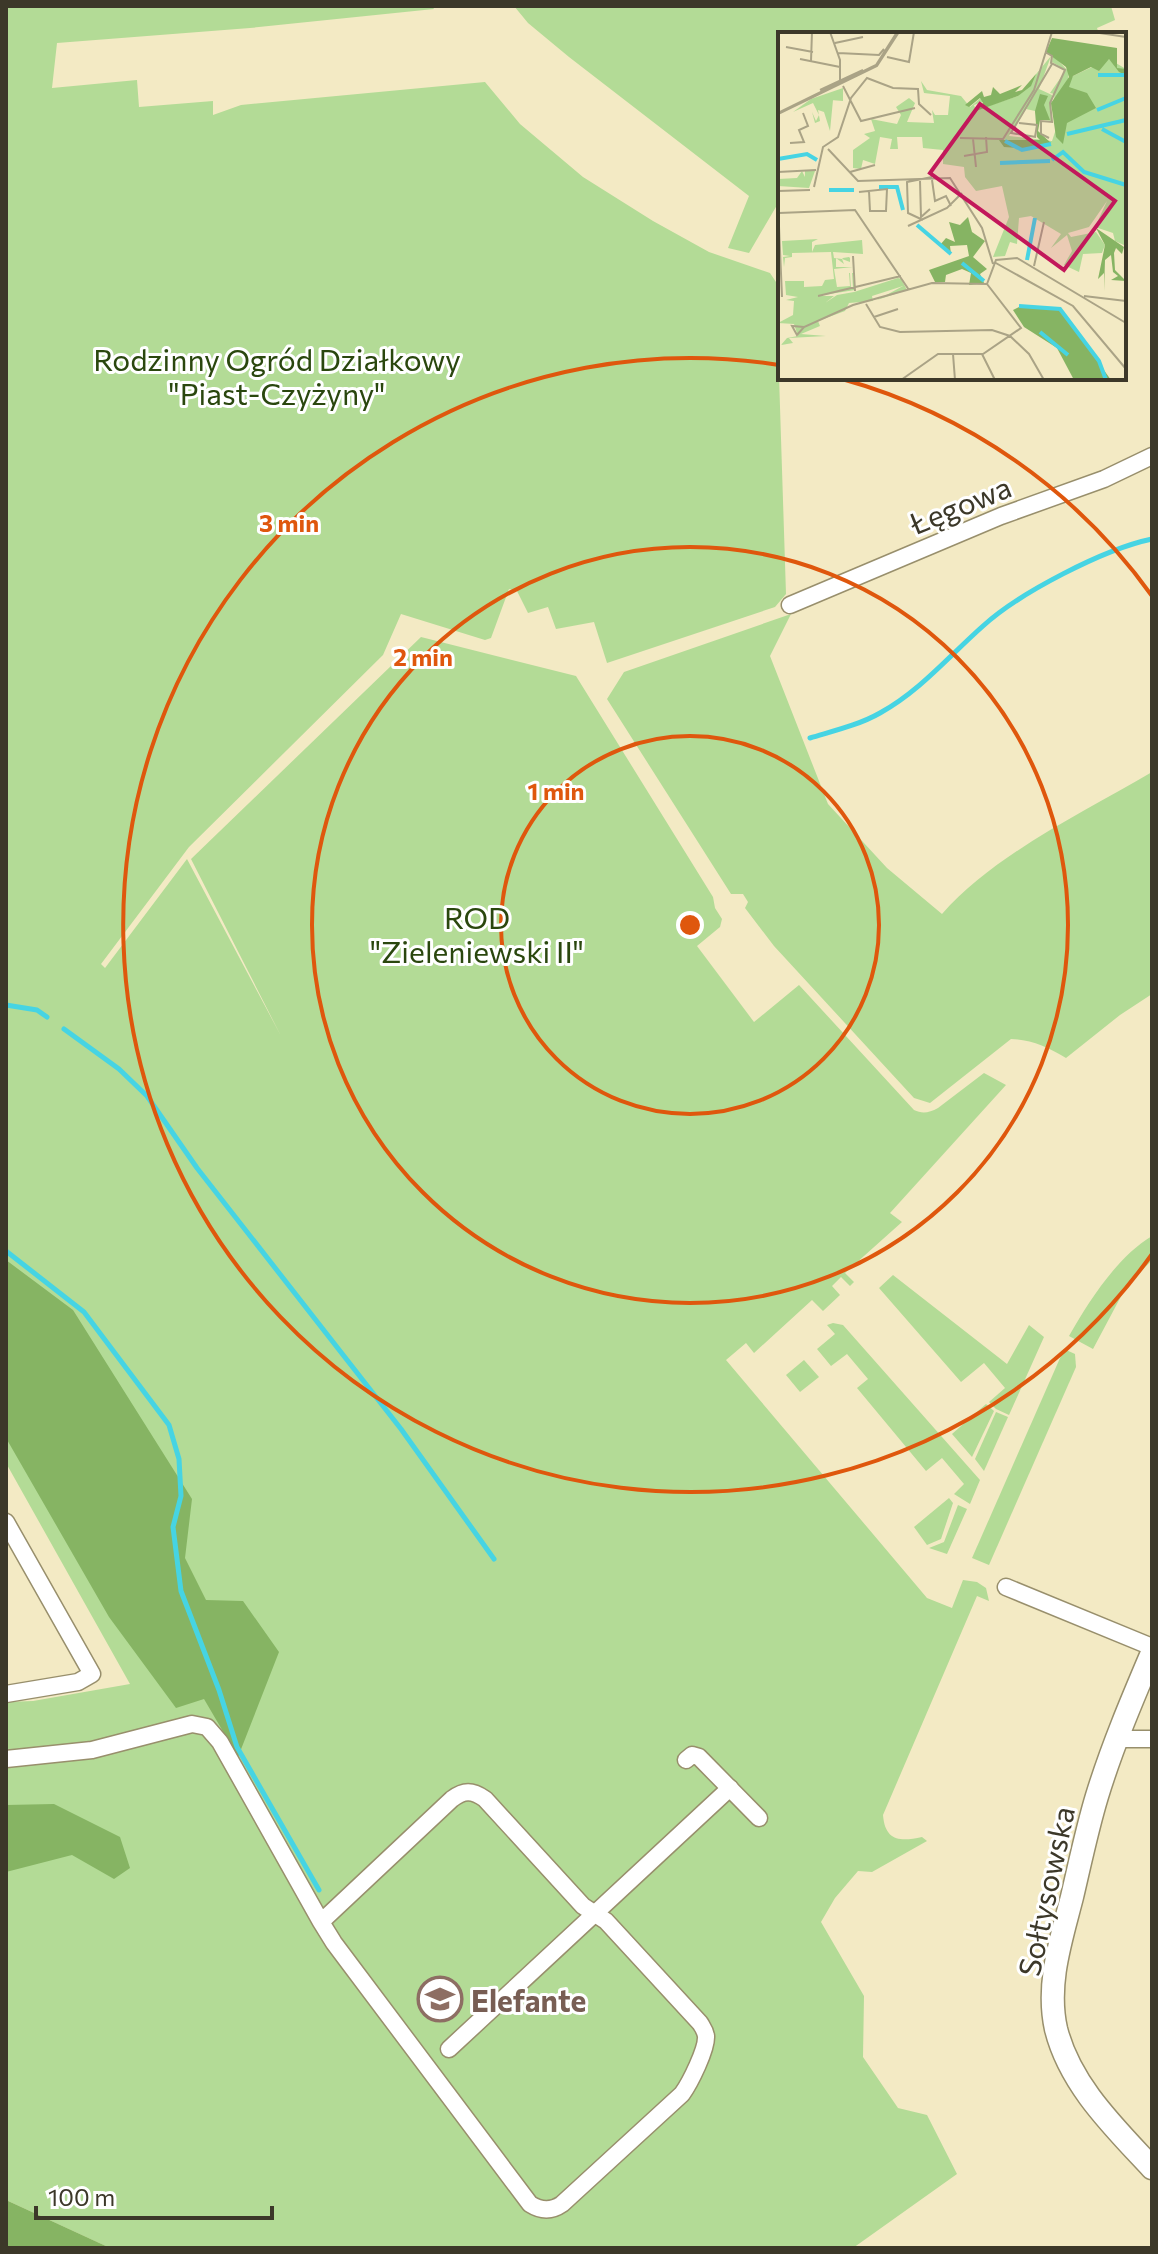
<svg xmlns="http://www.w3.org/2000/svg" width="1158" height="2254" viewBox="0 0 1158 2254" font-family="Commissioner,sans-serif">
	<style>
		.green { fill: #b3db96 }
		.forest { fill: #86b463 }
		.lines { fill: none; stroke-linecap: round; stroke-linejoin: round }
		.stream { stroke: #46d4e3; stroke-width: 5 }
		.street-casing { stroke: #988f6c; stroke-width: 19 }
		.secondary-casing { stroke: #988f6c; stroke-width: 25 }
		.street { stroke: #fff; stroke-width: 16 }
		.secondary { stroke: #fff; stroke-width: 22 }
		.ring { fill: none; stroke: #df570d; stroke-width: 4 }
		.labels { text-anchor: middle; dominant-baseline: central; stroke-width: 6; stroke-linejoin: round; paint-order: stroke }
		.park-label { font-size: 30px; fill: #2a470e; stroke: #fff }
		.street-label { font-size: 30px; fill: #3c3829; stroke: #fff }
		.education-label { font-size: 30px; font-weight: bold; fill: #785e54; stroke: #fff; text-anchor: start }
		.inset-river { fill: none; stroke: #46d4e3; stroke-width: 4 }
		.inset-road { fill: none; stroke: #aaa386; stroke-width: 2 }
		.view { fill: #c2185b; fill-opacity: 0.15; stroke: #c2185b; stroke-width: 4 }
		.inset-edge { fill: none; stroke: #3c3829; stroke-width: 4 }
		.centre { fill: #df570d; stroke: #fff; stroke-width: 4 }
		.ring-label { font-size: 24px; text-anchor: middle; font-weight: bold; fill: #df570d; stroke: #fff; stroke-width: 6; stroke-linejoin: round; paint-order: stroke }
	</style>
	<rect width="100%" height="100%" fill="#f3eac4"/>
	<g class="green">
		<path d="M6,6H432L434,9L250,28L57,43L52,88L137,80L139,107L213,101V115L241,105L485,82L520,124L583,177L653,221L709,252L770,273L776,282L786,594L775,607L607,663L594,622L556,629L548,607L528,613L517,591L509,589L491,638L485,640L401,614L383,655L189,847L101,964L105,968L187,859L281,1036L191,859L421,637L576,676L713,897L715,908L722,919L720,927L697,946L754,1022L799,985L914,1110C922,1114 929,1113 938,1108L984,1073L1006,1085L890,1213L902,1222L845,1273L854,1282L850,1286L841,1277L832,1286L840,1295L823,1311L812,1300L754,1353L746,1343L726,1360L927,1598L952,1608L963,1580L977,1582L986,1588L989,1601L977,1596L883,1815C885,1841 900,1842 922,1837L927,1841L872,1872L858,1871L835,1898L821,1922L864,1996L863,2057L898,2108L927,2115L957,2174L853,2248H110L6,2200V1702L33,1701L130,1684L6,1463Z"/>
		<path d="M514,6H1111L1115,20L1097,28L1099,34H780V200L749,253L728,248L749,196L569,57L528,23Z"/>
		<path d="M791,614L770,656L828,804L887,868L942,914C995,854 1082,813 1152,772V994L1120,1015L1066,1058C1047,1047 1033,1040 1011,1039L930,1103L914,1098L774,946L745,908L748,902L743,894H731L607,699L624,672Z"/>
		<path d="M1152,1236V1260L1126,1287L1093,1349L1069,1336C1089,1301 1117,1257 1152,1236Z"/>
		<path d="M893,1275L1007,1364L1029,1325L1044,1337L1009,1415L996,1409L989,1402L1005,1388L984,1363L961,1382L879,1288Z"/>
		<path d="M833,1323L843,1325L980,1480L970,1504L954,1494L964,1484L942,1458L926,1471L857,1388L868,1379L847,1354L831,1366L817,1349L835,1334L827,1325Z"/>
		<path d="M1064,1349L1075,1354L1076,1367L989,1565L972,1558Z"/>
		<path d="M804,1360L819,1377L800,1392L786,1375Z"/>
		<path d="M986,1404L994,1411L972,1457L952,1434Z"/>
		<path d="M996,1412L1008,1417L984,1471L975,1459Z"/>
		<path d="M949,1498L953,1503L941,1539L927,1545L914,1527Z"/>
		<path d="M958,1505L967,1509L947,1554L929,1548L944,1542Z"/>
	</g>
	<g class="forest">
		<path d="M6,1260L73,1310L192,1499L185,1558L206,1600L243,1601L279,1652L238,1757L204,1699L176,1708L109,1617L6,1438Z"/>
		<path d="M54,1804L120,1837L130,1868L114,1879L72,1855L6,1872V1805Z"/>
		<path d="M6,2200L108,2247L12,2248L6,2245Z"/>
	</g>
	<g class="lines">
		<g class="stream">
			<path d="M810,738C833,731 859,725 880,713C920,691 949,656 983,626C1019,593 1104,549 1152,539"/>
			<path d="M6,1005L37,1010L47,1017"/>
			<path d="M64,1029L119,1069L147,1096L197,1168L401,1429L494,1559"/>
			<path d="M6,1251L84,1312L169,1425L179,1459L181,1496L173,1527L181,1591L219,1690L237,1747L319,1890"/>
		</g>
		<g class="street-casing">
			<g id="street">
				<path d="M790,605L1001,516L1104,479L1152,456"/>
				<path d="M6,1522L92,1674L78,1682L6,1694"/>
				<path d="M1006,1587L1152,1647"/>
				<path d="M1117,1739H1152"/>
				<path d="M6,1759L92,1750L192,1724L207,1727L220,1742L321,1922L334,1943L530,2204C541,2211 552,2211 562,2204L682,2094C690,2083 707,2049 706,2036C705,2030 703,2028 700,2023L606,1921L583,1906L485,1799C472,1790 464,1790 452,1799L321,1922"/>
				<path d="M686,1760L692,1755L699,1757L759,1818"/>
				<path d="M449,2049L730,1788"/>
			</g>
		</g>
		<g class="secondary-casing">
			<path id="secondary" d="M1152,1653C1132,1700 1112,1747 1097,1796C1087,1829 1080,1863 1072,1897C1061,1940 1046,1984 1056,2029C1070,2085 1114,2127 1152,2168"/>
		</g>
		<use href="#street" class="street"/>
		<use href="#secondary" class="secondary"/>
	</g>
	<g class="ring">
		<circle cx="690" cy="925" r="189"/>
		<circle cx="690" cy="925" r="378"/>
		<path d="M1152 1254A567 567 0 1 1 779 365M842 379A567 567 0 0 1 1152 596"/>
	</g>
	<defs>
		<g id="school-ring" transform="scale(2.3)"><circle r="9.5" fill="#fff" stroke="#8d6e63" stroke-width="1.5"/><path d="M0-5L7-2L0 1L-7-2ZM-4 1L0 2.5L4 1V4Q0 6-4 4Z" fill="#8d6e63"/></g>
	</defs>
	<g fill-rule="evenodd">
		<use href="#school-ring" x="440" y="1999"/>
	</g>
	<g class="labels">
		<g class="park-label">
			<text x="277" y="358">Rodzinny Ogród Działkowy<tspan x="277" dy="34">"Piast-Czyżyny"</tspan></text>
			<text x="477" y="916">ROD<tspan x="477" dy="34">"Zieleniewski II"</tspan></text>
		</g>
		<g class="street-label">
			<text transform="translate(960 504) rotate(-22)">Łęgowa</text>
			<text transform="translate(1045 1891) rotate(-78)">Sołtysowska</text>
		</g>
		<g class="education-label">
			<text x="471" y="1999">Elefante</text>
		</g>
	</g>
	<g transform="translate(778 32)">
		<rect width="348" height="348" fill="#f3eac4"/>
		<path d="M275,23L291,40L289,53L295,44L331,27L348,37V214L337,209L335,201L317,195L329,169L311,195L290,201L293,205L318,200L327,213L324,221L305,222L301,240L286,233L294,219L289,203L273,216L283,202L253,184L241,186L239,212L232,210L227,224L215,225L231,185L224,154L198,159L187,145L186,135L165,132V118L145,116L144,105H119L120,117H112L114,107L102,105L97,132L85,128L83,137L75,136V118L92,106L86,102L97,99L93,87L119,92L123,83L118,75L131,66L137,71L129,90L156,91L154,78L157,83H170L172,64L146,61L143,49L149,58L183,64L192,75L203,66L205,70L196,73L198,78L240,64L273,24L261,57L274,63L273,89L259,87L257,79L248,77L231,104L274,109L279,94L276,62L272,61L288,38L274,30ZM65,56V69L40,67L55,68L52,99L46,80L40,78L42,89L37,91L34,80L38,89L41,83L35,71L15,80L33,67ZM24,139L27,145V139H37L31,156L0,154V147L19,146ZM40,207L34,210V220L37,213L84,208L85,222L55,220L56,226L64,227L65,226L71,225L72,226V230L64,227L66,232L58,226V235H75L56,237L59,255L72,254L71,241H72L73,256H75L74,241H75L77,258L39,264H56L47,271L59,263L76,260L120,246L123,247L129,258L99,268L125,254L94,264L95,269L71,271L67,279L40,289L42,294L23,302L48,304L11,306L15,311L3,313L9,306L20,304L16,292L0,291L15,283L16,269L8,268L20,265L8,263L7,249H26V255L44,254L47,248L56,247L53,220L14,221V225L7,226L6,235L5,225L12,224L5,223L4,209Z" fill="#b3db96"/>
		<path d="M274,6L339,16V36L348,37V43L341,40L331,27L321,39L313,35L295,44L291,55L309,61L318,76L289,91L285,112L278,105L273,71L291,45L288,35L268,20ZM258,42L253,54L240,64L198,79L205,71L202,66L191,75L187,73L204,59L206,65L213,63L215,55L222,62L244,53L237,60L244,58ZM262,62L270,64L266,73L272,88H262L260,99L273,111L255,117L226,115L221,108H262L259,105L257,79ZM190,185L194,200L207,209L195,225L209,237L202,242L206,251L191,253L193,241L184,237L168,243L167,250H157L151,238L191,224L189,213L172,214L173,222L162,213L168,206L177,210L171,190L182,193ZM318,196L346,215L344,222L338,216L336,221L337,238L348,249L333,248L340,244L335,240L333,223L327,228L326,259V241L320,247L327,213ZM243,274L282,277L333,348H296L279,316L246,295L235,278Z" fill="#86b463"/>
		<path class="inset-river" d="M320,43H348M319,78L348,66M324,97L348,110M289,102L348,88M227,109L244,118L273,112M0,127L29,122L39,128M274,128L285,120L306,140L348,153M222,131L272,129M101,155H119L125,178M51,158H76M139,193L173,222M249,228L257,186M184,231L206,249M241,274L282,277L321,329L328,348M262,300L290,323"/>
		<path class="inset-road" d="M52,0L62,28V49M315,0L348,5M57,11L85,5M8,15L35,20M267,20L274,24L273,31L287,38L272,71L274,90L263,89V102L271,106M60,21L101,23L106,17M109,25L131,30L136,0M22,27L62,35M33,29L34,0M65,54L83,89L137,76M42,58L85,38M0,81L98,33L119,0M0,82L99,34L121,0M241,91L259,93L257,105M258,105L233,101L274,32M182,106L225,107L256,58L274,0M195,107L198,135M12,111L26,110L21,98L30,94L25,81M50,117L80,149L172,146L204,196L215,232M186,124L209,120L208,105M0,140L38,138M72,140L97,133M154,148L157,169L168,164L173,174M142,149L143,185L152,177M36,155L45,115L60,105L73,66L89,46L115,56L140,57L141,72L153,83M0,159L32,158M81,160L109,157L108,179H92L91,159M0,171L4,265M1,181L77,178L131,258M145,188L130,181L129,150L154,145M130,194L169,176L184,161M75,224L77,259M216,230L295,274L348,337M256,234L266,190M209,252L218,228L239,226L348,291M40,264L123,244M306,264L348,269M88,272L102,295L122,300L214,298L232,304L251,322L266,348M96,285L120,277M26,295L14,294L19,303L26,295L75,273L154,251L209,252M175,322L177,348M204,322L217,348M123,348L160,322H205L243,296L209,252"/>
		<path class="view" d="M202,72L337,169L286,238L152,141Z"/>
		<rect width="348" height="348" class="inset-edge"/>
	</g>
	<circle cx="690" cy="925" r="12" class="centre"/>
	<g class="ring-label">
		<text x="289" y="532">3 min</text>
		<text x="423" y="666">2 min</text>
		<text x="556" y="800">1 min</text>
	</g>
	<rect width="1158" height="2254" fill="none" stroke="#3c3829" stroke-width="16"/>
	<path d="M36 2206v12h236v-12" fill="none" stroke="#3c3829" stroke-width="4"/>
	<text x="48" y="2206" font-size="24" fill="#3c3829" stroke="#ffffff" stroke-width="6" paint-order="stroke">100 m</text>
</svg>
